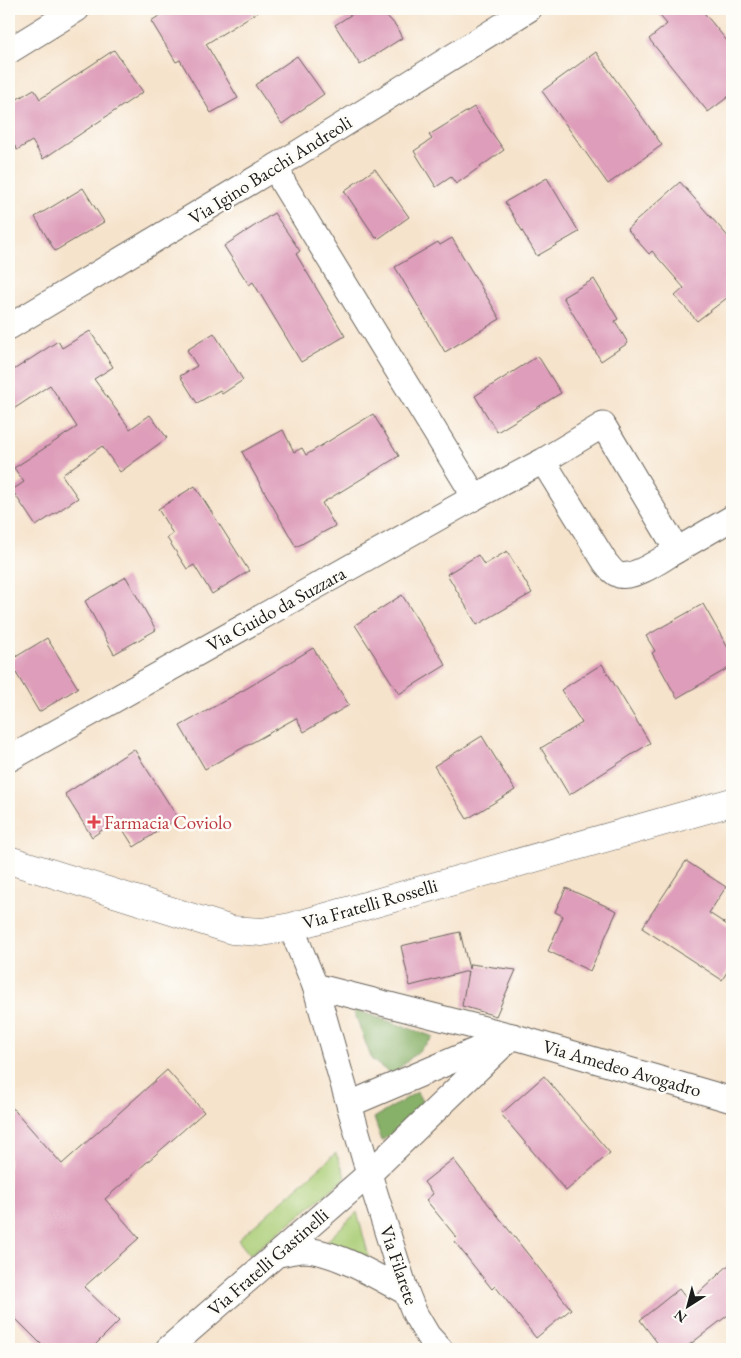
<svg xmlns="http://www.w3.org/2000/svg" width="741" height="1358" viewBox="0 0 741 1358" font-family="'EB Garamond',serif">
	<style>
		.green { fill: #aacd76; stroke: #637449 }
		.forest { fill: #87b067; stroke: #526642 }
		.building { fill: #de9dba }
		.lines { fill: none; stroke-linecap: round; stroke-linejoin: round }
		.minor-casing { stroke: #68625a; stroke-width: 27 }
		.tertiary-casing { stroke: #68625a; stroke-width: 29 }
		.minor { stroke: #fff; stroke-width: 25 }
		.tertiary { stroke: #fff; stroke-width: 28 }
		.health-dot { fill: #e0444e; stroke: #fdfcf7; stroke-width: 2 }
		.labels { text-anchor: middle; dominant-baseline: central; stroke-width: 5; stroke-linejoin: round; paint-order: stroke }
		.street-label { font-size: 19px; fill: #1c1c1c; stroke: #fdfcf7 }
		.health-label { font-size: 19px; fill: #be3a42; stroke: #fdfcf7; text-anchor: start }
	</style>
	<rect width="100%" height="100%" fill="#fdfcf7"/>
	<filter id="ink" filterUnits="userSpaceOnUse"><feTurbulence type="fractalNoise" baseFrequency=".02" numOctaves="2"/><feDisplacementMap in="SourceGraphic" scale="10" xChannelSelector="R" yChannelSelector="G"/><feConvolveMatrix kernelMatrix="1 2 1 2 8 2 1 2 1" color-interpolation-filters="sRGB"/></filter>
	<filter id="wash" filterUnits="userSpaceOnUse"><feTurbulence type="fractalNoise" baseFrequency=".0096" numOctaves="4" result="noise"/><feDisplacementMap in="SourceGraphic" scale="20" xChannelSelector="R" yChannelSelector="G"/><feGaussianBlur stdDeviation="1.12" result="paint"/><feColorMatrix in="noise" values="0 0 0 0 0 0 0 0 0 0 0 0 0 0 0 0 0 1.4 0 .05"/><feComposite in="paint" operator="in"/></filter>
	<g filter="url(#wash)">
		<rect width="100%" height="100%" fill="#f6e3cc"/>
		<g class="green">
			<path d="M336,1153L346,1178L250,1255L238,1240Z"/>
			<path d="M357,1212L369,1257L327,1241Z"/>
		</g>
		<g class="forest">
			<path d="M353,1009L434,1037L392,1075L372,1060Z"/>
			<path d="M417,1092L424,1105L382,1141L374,1118Z"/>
		</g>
		<g id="blocks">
			<g class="building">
				<path d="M170,9H262L206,44L238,98L211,113L180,60L176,62L151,21Z"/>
				<path d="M360,9L369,11L389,18L396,26L402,38L360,65L335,25Z"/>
				<path d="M654,9H701L732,47V94L708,112L649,39L667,24Z"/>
				<path d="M114,50L143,92L43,159L32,141L17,150L9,137V104L34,89L40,99Z"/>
				<path d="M596,52L662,145L608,184L542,91Z"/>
				<path d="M297,56L324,94L282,124L255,85Z"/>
				<path d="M474,107L504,150L456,184L451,177L436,187L414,151L432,139L429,135Z"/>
				<path d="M375,169L409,217L378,239L377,237L376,238L344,191Z"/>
				<path d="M547,178L579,232L537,256L505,202Z"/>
				<path d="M680,182L732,241V294L697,321L675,296L684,288L652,251L649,254L627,229Z"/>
				<path d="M83,188L104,222L55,251L35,217Z"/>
				<path d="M274,213L300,251L296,254L345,336L301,362L253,282L249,285L224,246Z"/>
				<path d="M452,238L500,319L445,352L395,267L438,242L440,245Z"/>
				<path d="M594,279L618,319L615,321L628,343L601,361L563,297Z"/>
				<path d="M90,331L113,367L94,379L130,429L150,415L167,438L120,472L102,446L62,475L78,498L36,526L12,490L24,482L14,468L77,427L50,385L9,412V373L58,341L62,348Z"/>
				<path d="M214,333L243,380L222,394L220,390L197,403L180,376L197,366L187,350Z"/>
				<path d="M538,356L561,393L497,432L475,396Z"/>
				<path d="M373,414L399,456L322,503L335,526L296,547L242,452L283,430L294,452L302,448L306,455Z"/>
				<path d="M195,486L249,571L212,594L194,565L187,569L167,538L173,534L158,509Z"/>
				<path d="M507,551L532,593L477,625L447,574L478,555L484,565Z"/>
				<path d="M126,577L156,630L114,654L85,601Z"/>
				<path d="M402,595L446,665L399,694L355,625Z"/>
				<path d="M703,604L732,655V666L677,698L652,653L655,651L646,636Z"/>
				<path d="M47,638L78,688L39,712L9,661Z"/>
				<path d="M313,648L349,705L304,732L296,718L205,769L180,726L249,687Z"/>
				<path d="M602,664L650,743L569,795L541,748L582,723L561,690Z"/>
				<path d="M482,736L515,790L467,819L434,766Z"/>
				<path d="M134,749L178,818L134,847L117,820L92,837L65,794Z"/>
				<path d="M686,861L726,887L709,913L732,928V964L722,980L642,928Z"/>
				<path d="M566,888L617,911L590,971L548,951L563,916L555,912Z"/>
				<path d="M460,932L469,969L470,964L516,970L496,1016L462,1006L468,971L410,986L401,946Z"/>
				<path d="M167,1070L204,1112L105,1199L139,1238L84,1287L119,1321L91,1349H46L9,1312V1104L62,1164Z"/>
				<path d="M544,1076L610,1153L566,1191L501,1114Z"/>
				<path d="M453,1159L571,1309L536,1338L495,1286L492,1289L454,1241L457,1238L426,1200L433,1194L424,1182Z"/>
				<path d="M732,1262V1312L684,1349H662L640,1320L679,1289L689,1302Z"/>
			</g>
		</g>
	</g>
	<g filter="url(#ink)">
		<use href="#blocks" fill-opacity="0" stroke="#68625a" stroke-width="1"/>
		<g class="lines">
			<g class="minor-casing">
				<g id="minor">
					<path d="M9,51L77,9"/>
					<path d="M277,166L283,183L475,497"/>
					<path d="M9,327L277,166L529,9"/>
					<path d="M677,550L732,518"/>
					<path d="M9,759L475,497L543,461L603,425L677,550C663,558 636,579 619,575C613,573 609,567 605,562L543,461"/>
					<path d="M291,927L315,986L369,1174L406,1292L415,1314L428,1336L440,1349"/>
					<path d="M315,986L512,1036L732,1100"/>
					<path d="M350,1104L498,1041"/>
					<path d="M278,1254C285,1253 293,1251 301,1250C333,1249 378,1278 406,1292"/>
					<path d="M168,1349L369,1174L512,1036"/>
				</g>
			</g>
			<g class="tertiary-casing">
				<path id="tertiary" d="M9,860L232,930L262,932L291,927L732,802"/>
			</g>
			<use href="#minor" class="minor"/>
			<use href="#tertiary" class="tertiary"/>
		</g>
	</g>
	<path class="health-dot" d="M91.5 814.5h5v5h5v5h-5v5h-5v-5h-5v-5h5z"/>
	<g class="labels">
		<g class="street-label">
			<text transform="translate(270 170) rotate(-32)">Via Igino Bacchi Andreoli</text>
			<text transform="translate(276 609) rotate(-29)">Via Guido da Suzzara</text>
			<text transform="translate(370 904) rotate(-16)">Via Fratelli Rosselli</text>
			<text transform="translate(622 1068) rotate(16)">Via Amedeo Avogadro</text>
			<text transform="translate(268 1262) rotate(-41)">Via Fratelli Gastinelli</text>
			<text transform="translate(399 1265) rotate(71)">Via Filarete</text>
		</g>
		<g class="health-label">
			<text x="104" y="822">Farmacia Coviolo</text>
		</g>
	</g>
	<rect width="741" height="1358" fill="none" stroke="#fdfcf7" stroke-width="30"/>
	<g transform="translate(688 1306) rotate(216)" stroke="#fdfcf7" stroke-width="4" paint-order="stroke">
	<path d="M0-4L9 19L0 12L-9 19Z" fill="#1c1c1c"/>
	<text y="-8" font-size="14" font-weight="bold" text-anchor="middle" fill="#1c1c1c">N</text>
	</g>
</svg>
